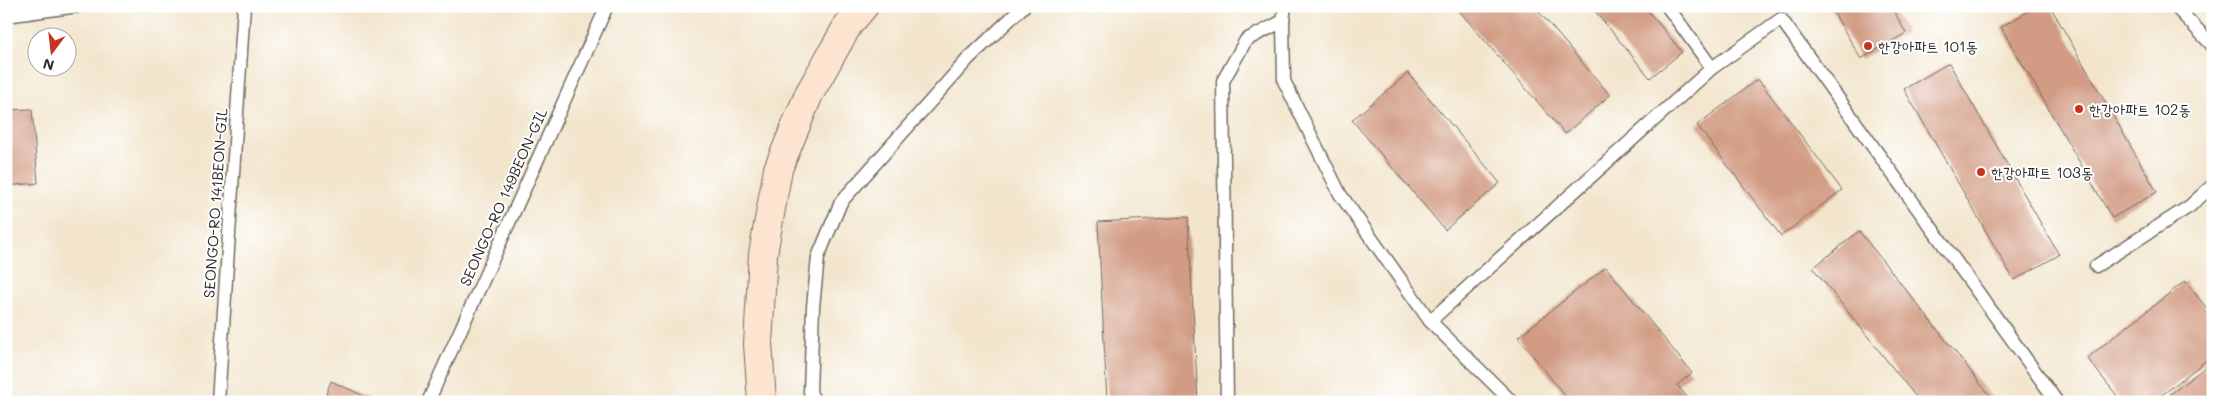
<svg xmlns="http://www.w3.org/2000/svg" width="2219" height="408" viewBox="0 0 2219 408" font-family="Mali,'Poor Story',sans-serif">
	<style>
		.building { fill: #d29b83 }
		.lines { fill: none; stroke-linecap: round; stroke-linejoin: round }
		.lane-casing { stroke: #716c63; stroke-width: 15 }
		.secondary-casing { stroke: #716c63; stroke-width: 30 }
		.lane { stroke: #fff; stroke-width: 12 }
		.secondary { stroke: #fde4d0; stroke-width: 28 }
		.poi-dot { fill: #c8321e; stroke: #fff; stroke-width: 2 }
		.labels { text-anchor: middle; dominant-baseline: central; stroke-width: 4; stroke-linejoin: round; paint-order: stroke }
		.poi-label { font-size: 15px; fill: #2b2b2b; stroke: #fff; text-anchor: start }
		.street-label { font-size: 15px; fill: #2b2b2b; stroke: #fff }
	</style>
	<rect width="100%" height="100%" fill="#fff"/>
	<filter id="ink" filterUnits="userSpaceOnUse"><feTurbulence type="fractalNoise" baseFrequency=".02" numOctaves="2"/><feDisplacementMap in="SourceGraphic" scale="10" xChannelSelector="R" yChannelSelector="G"/><feConvolveMatrix kernelMatrix="1 2 1 2 8 2 1 2 1" color-interpolation-filters="sRGB"/></filter>
	<filter id="wash" filterUnits="userSpaceOnUse"><feTurbulence type="fractalNoise" baseFrequency=".0096" numOctaves="4" result="noise"/><feDisplacementMap in="SourceGraphic" scale="20" xChannelSelector="R" yChannelSelector="G"/><feGaussianBlur stdDeviation="1.12" result="paint"/><feColorMatrix in="noise" values="0 0 0 0 0 0 0 0 0 0 0 0 0 0 0 0 0 1.4 0 .05"/><feComposite in="paint" operator="in"/></filter>
	<g filter="url(#wash)">
		<rect width="100%" height="100%" fill="#f2e5cc"/>
		<g id="blocks">
			<g class="building">
				<path d="M1455,6H1534L1610,95L1565,134Z"/>
				<path d="M1591,6H1644L1682,52L1650,78Z"/>
				<path d="M1830,6H1891L1906,33L1861,59Z"/>
				<path d="M2037,6H2050L2157,192L2112,218L2001,27Z"/>
				<path d="M1949,63L2059,255L2014,280L1904,89Z"/>
				<path d="M1408,73L1500,183L1445,230L1352,120Z"/>
				<path d="M1758,79L1842,190L1781,236L1697,125Z"/>
				<path d="M32,109L38,183L6,186V110Z"/>
				<path d="M1188,217L1198,402H1107L1098,222Z"/>
				<path d="M1859,231L1995,402H1920L1813,268Z"/>
				<path d="M1606,267L1692,373L1677,385L1689,399L1685,402H1570L1518,337Z"/>
				<path d="M2185,281L2213,316V355L2153,402H2122L2087,358Z"/>
				<path d="M2213,361V402H2173L2168,396Z"/>
				<path d="M331,381L377,402H323Z"/>
			</g>
		</g>
	</g>
	<g filter="url(#ink)">
		<use href="#blocks" fill-opacity="0" stroke="#716c63" stroke-width="1"/>
		<g class="lines">
			<g class="lane-casing">
				<g id="lane">
					<path d="M1285,6L1283,21L1284,81L1340,194L1430,321L1512,402"/>
					<path d="M1667,6L1712,68"/>
					<path d="M2175,6L2213,46"/>
					<path d="M6,16L78,6"/>
					<path d="M2096,266L2190,206L2213,185"/>
					<path d="M1430,321L1712,68L1781,19L2057,402"/>
					<path d="M218,402L244,6"/>
					<path d="M428,402L607,6"/>
					<path d="M815,402L810,392L813,307L818,257L841,202L968,59L1024,6"/>
					<path d="M1227,402L1223,81L1246,40L1283,21"/>
				</g>
			</g>
			<g class="secondary-casing">
				<path id="secondary" d="M762,402L758,344L763,254L778,169L809,94L848,25L864,6"/>
			</g>
			<use href="#lane" class="lane"/>
			<use href="#secondary" class="secondary"/>
		</g>
	</g>
	<g class="poi-dot">
		<circle cx="1868" cy="46" r="5"/>
		<circle cx="2079" cy="109" r="5"/>
		<circle cx="1981" cy="172" r="5"/>
	</g>
	<g class="labels">
		<g class="poi-label">
			<text x="1878" y="46">한강아파트 101동</text>
			<text x="2089" y="109">한강아파트 102동</text>
			<text x="1991" y="172">한강아파트 103동</text>
		</g>
		<g class="street-label">
			<text transform="translate(503 197) rotate(-66)">SEONGO-RO 149BEON-GIL</text>
			<text transform="translate(215 203) rotate(-86)">SEONGO-RO 141BEON-GIL</text>
		</g>
	</g>
	<rect width="2219" height="408" fill="none" stroke="#fff" stroke-width="25"/>
	<g transform="translate(52 52) rotate(195)"><circle r="24" fill="#ffffff" stroke="#aaaaaa"/>
	<path d="M0-4L9 19L0 12L-9 19Z" fill="#c8321e"/>
	<text y="-8" font-size="14" font-weight="bold" text-anchor="middle" fill="#2b2b2b">N</text>
	</g>
</svg>
